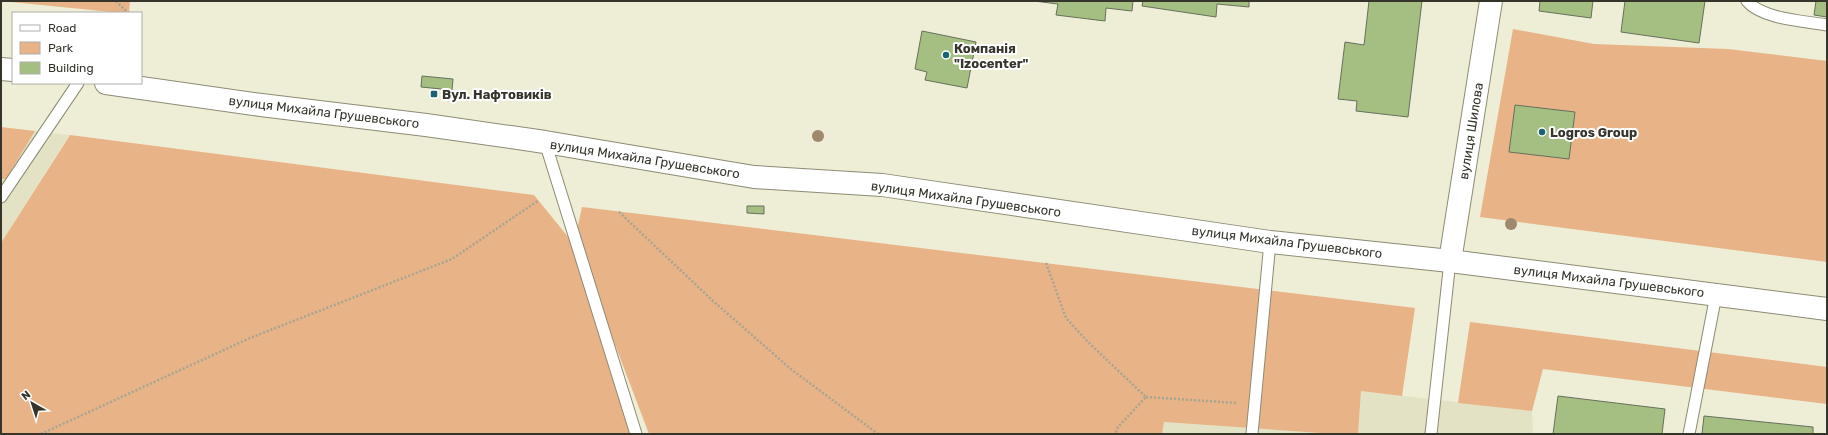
<svg xmlns="http://www.w3.org/2000/svg" width="1828" height="435" viewBox="0 0 1828 435" font-family="Rubik,sans-serif">
	<style>
		.built { fill: #e4e2c4 }
		.green { fill: #e8b387 }
		.building { fill: #a5bf82; stroke: #67705c }
		.lines { fill: none; stroke-linecap: round; stroke-linejoin: round }
		.lane-casing { stroke: #8d8b75; stroke-width: 13 }
		.street-casing { stroke: #8d8b75; stroke-width: 24 }
		.primary-casing { stroke: #8d8b75; stroke-width: 24 }
		.path { stroke: #a6a593; stroke-width: 2.5; stroke-dasharray: 2 2; stroke-linecap: butt }
		.lane { stroke: #fff; stroke-width: 11 }
		.street { stroke: #fff; stroke-width: 22 }
		.primary { stroke: #fff; stroke-width: 22 }
		.tree { fill: #9e896c }
		.poi-dot { fill: #1b6272; stroke: #fff; stroke-width: 1.5 }
		.labels { text-anchor: middle; dominant-baseline: central; stroke-width: 4; stroke-linejoin: round; paint-order: stroke }
		.poi-label { font-size: 13px; font-weight: bold; fill: #36352c; stroke: #fff; text-anchor: start }
		.street-label { font-size: 13px; fill: #36352c; stroke: #fff }
	</style>
	<rect width="100%" height="100%" fill="#eeedd5"/>
	<g class="built">
		<path d="M35,131L69,135L1,243V179H6Z"/>
		<path d="M1361,391L1532,411L1533,434H1358Z"/>
		<path d="M1164,422L1334,434H1162Z"/>
	</g>
	<g class="green">
		<path d="M1,1H130L129,13H122Z"/>
		<path d="M1513,29L1594,44L1728,49L1827,61V262L1480,217Z"/>
		<path d="M1,127L35,131L6,179H1Z"/>
		<path d="M70,135L534,195L573,243L632,434H1V243Z"/>
		<path d="M582,207L1415,308L1402,396L1361,391L1358,434H1334L1164,422L1162,434H649L575,239Z"/>
		<path d="M1470,322L1827,367V404L1543,369L1532,411L1458,403Z"/>
	</g>
	<g class="building">
		<path d="M1034,1H1133L1132,11L1106,8L1105,21L1056,15L1058,4Z"/>
		<path d="M1143,1H1249V7L1217,4L1216,17L1142,6Z"/>
		<path d="M1369,1H1422L1408,117L1356,111L1357,101L1338,99L1345,42L1364,45Z"/>
		<path d="M1540,1H1593L1591,18L1539,11Z"/>
		<path d="M1625,1H1705L1699,43L1621,32Z"/>
		<path d="M1816,1H1827V17L1814,15Z"/>
		<path d="M922,31L976,42L967,88L925,80L927,72L915,69Z"/>
		<path d="M422,76L453,79L452,90L421,87Z"/>
		<path d="M1515,105L1575,112L1569,159L1509,152Z"/>
		<path d="M747,206H764V214L747,213Z"/>
		<path d="M1558,396L1665,409L1662,434H1553Z"/>
		<path d="M1704,416L1813,427V434H1702Z"/>
	</g>
	<g class="lines">
		<g class="lane-casing">
			<g id="lane">
				<path d="M1747,1C1762,19 1804,21 1827,25"/>
				<path d="M545,142L636,434"/>
				<path d="M1,197L78,83"/>
				<path d="M1252,434L1270,242"/>
				<path d="M1431,434L1450,261"/>
				<path d="M1689,434L1716,295"/>
			</g>
		</g>
		<g class="street-casing">
			<path id="street" d="M1450,261L1491,1"/>
		</g>
		<g class="primary-casing">
			<g id="primary">
				<path d="M1,69L13,70"/>
				<path d="M106,83L261,105L426,125L545,142L754,177L882,185L1270,242L1450,261L1827,309"/>
			</g>
		</g>
		<g class="path">
			<path d="M116,1L128,13"/>
			<path d="M619,212L713,301L792,370L878,434"/>
			<path d="M1046,263L1066,318L1088,342L1146,397L1118,427L1115,434"/>
			<path d="M1146,397L1237,403"/>
			<path d="M41,434L250,338L452,259L539,200"/>
		</g>
		<use href="#lane" class="lane"/>
		<use href="#street" class="street"/>
		<use href="#primary" class="primary"/>
	</g>
	<g class="tree">
		<circle cx="818" cy="136" r="6"/>
		<circle cx="1511" cy="224" r="6"/>
	</g>
	<g class="poi-dot">
		<circle cx="946" cy="55" r="4"/>
		<rect x="430" y="90" width="8" height="8" rx="2"/>
		<circle cx="1542" cy="132" r="4"/>
	</g>
	<g class="labels">
		<g class="poi-label">
			<text x="954" y="48">Компанія<tspan x="954" dy="15">"Izocenter"</tspan></text>
			<text x="442" y="94">Вул. Нафтовиків</text>
			<text x="1550" y="132">Logros Group</text>
		</g>
		<g class="street-label">
			<text transform="translate(324 112) rotate(7)">вулиця Михайла Грушевського</text>
			<text transform="translate(1471 131) rotate(-81)">вулиця Шилова</text>
			<text transform="translate(645 159) rotate(9)">вулиця Михайла Грушевського</text>
			<text transform="translate(966 199) rotate(8)">вулиця Михайла Грушевського</text>
			<text transform="translate(1287 242) rotate(7)">вулиця Михайла Грушевського</text>
			<text transform="translate(1609 281) rotate(7)">вулиця Михайла Грушевського</text>
		</g>
	</g>
	<rect width="1828" height="435" fill="none" stroke="#36352c" stroke-width="4"/>
	<rect x="12" y="12" width="130" height="72" fill="#ffffff" stroke="#afaeab"/>
	<rect x="20" y="25" width="20" height="6" fill="#ffffff" stroke="#afaeab"/>
	<text x="48" y="32" font-size="12" fill="#36352c">Road</text>
	<rect x="20" y="42" width="20" height="12" fill="#e8b387" stroke="#afaeab"/>
	<text x="48" y="52" font-size="12" fill="#36352c">Park</text>
	<rect x="20" y="62" width="20" height="12" fill="#a5bf82" stroke="#afaeab"/>
	<text x="48" y="72" font-size="12" fill="#36352c">Building</text>
	<g transform="translate(32 403) rotate(321)" stroke="#ffffff" stroke-width="3" paint-order="stroke">
	<path d="M0-3L7 15L0 10L-7 15Z" fill="#36352c"/>
	<text y="-6" font-size="11" font-weight="bold" text-anchor="middle" fill="#36352c">N</text>
	</g>
</svg>
